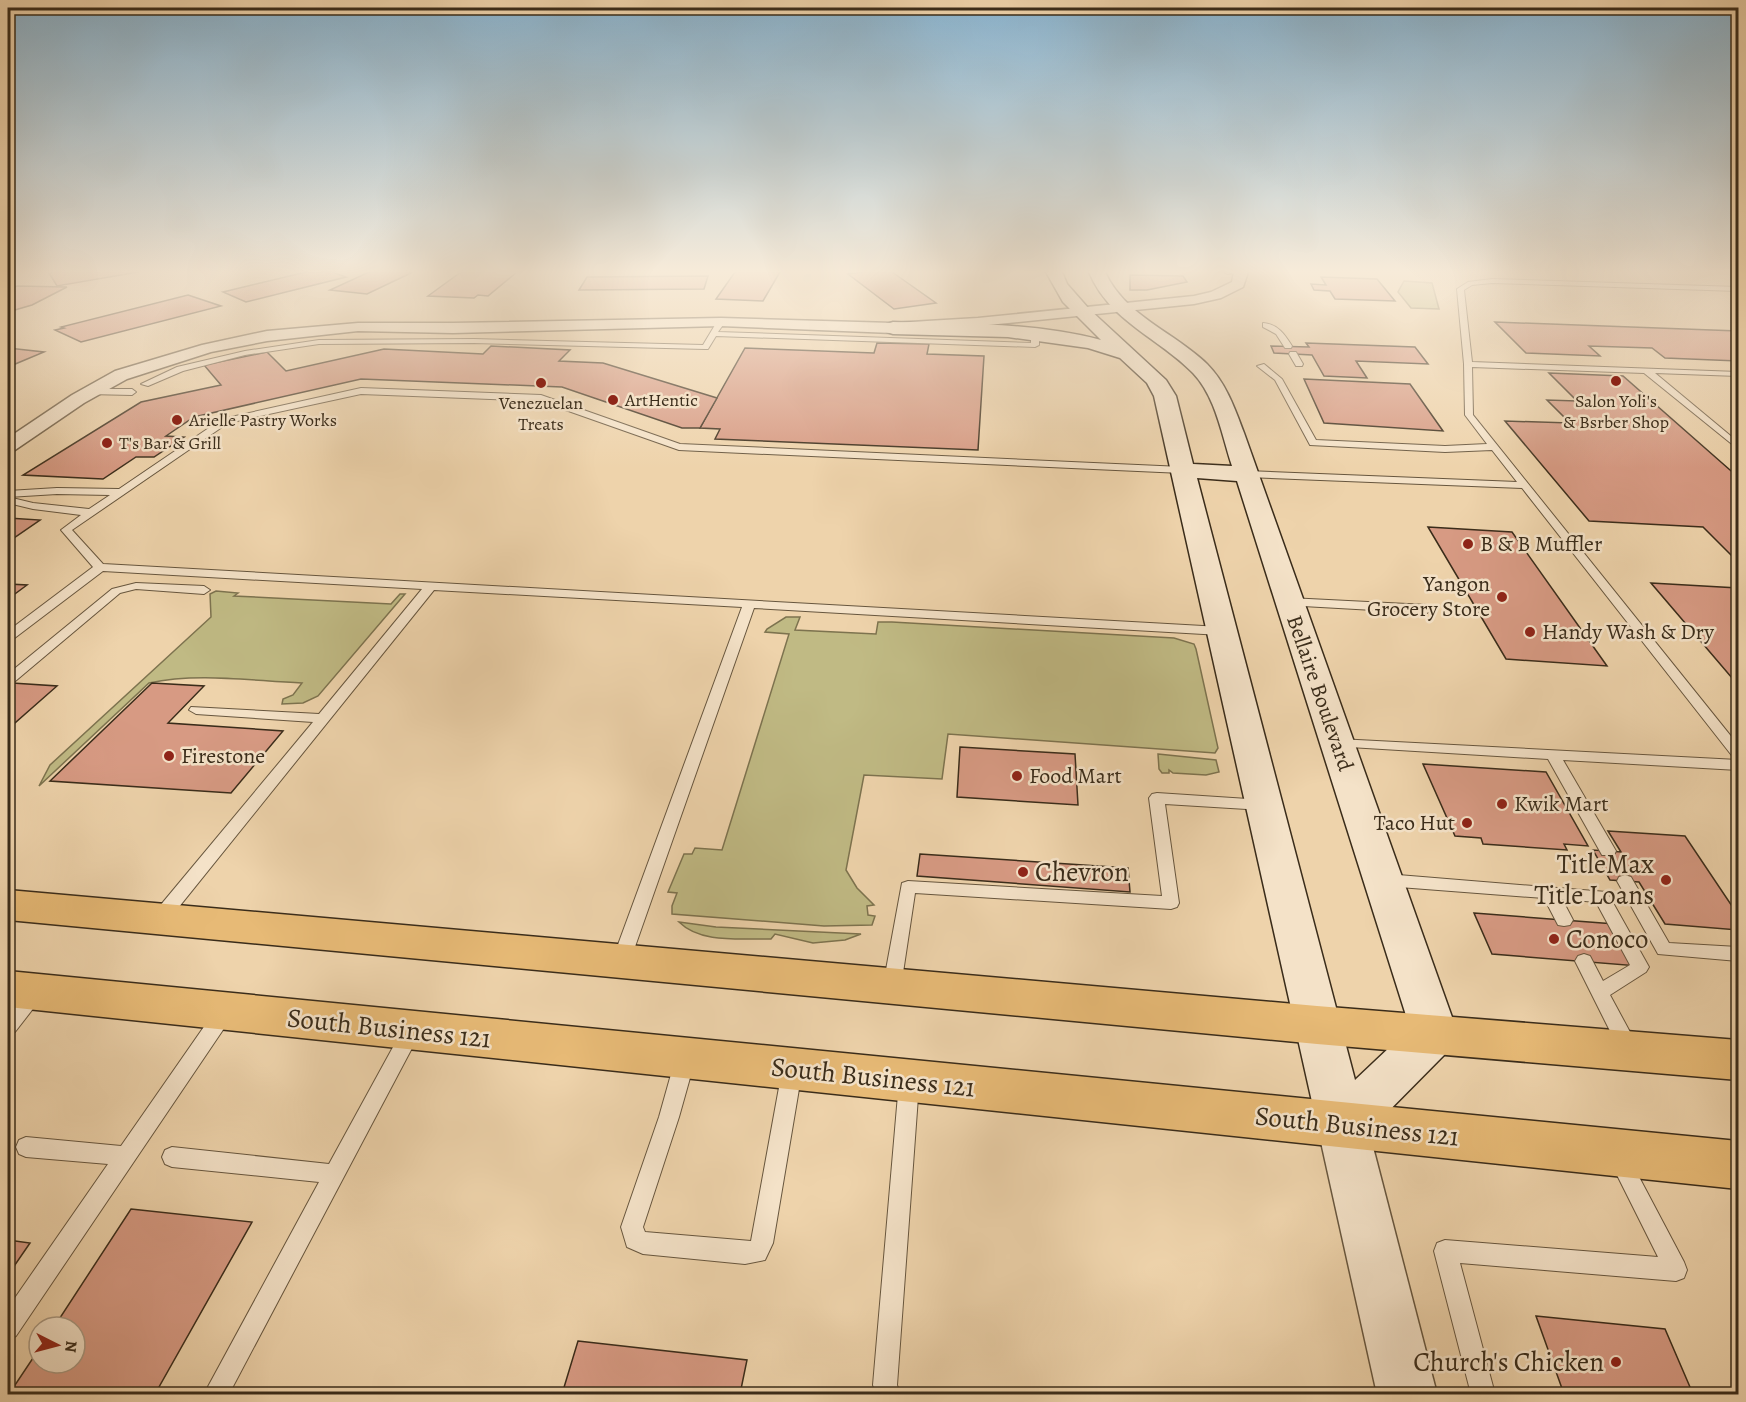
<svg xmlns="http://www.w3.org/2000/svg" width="1746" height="1402" viewBox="0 0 1746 1402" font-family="Alegreya,serif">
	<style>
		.green { fill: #c0ba84; stroke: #7d734f; stroke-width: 1.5 }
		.building { fill: #d79a83; stroke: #3a2c1a; stroke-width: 1.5 }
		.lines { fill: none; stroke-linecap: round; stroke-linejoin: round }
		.service-casing { stroke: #67563e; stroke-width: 2 }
		.minor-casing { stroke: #67563e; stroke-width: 3 }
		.tertiary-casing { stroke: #67563e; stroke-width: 3 }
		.secondary-casing { stroke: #3a2c1a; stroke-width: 3 }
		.primary-casing { stroke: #3a2c1a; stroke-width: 3 }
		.service { fill: #f4e2c8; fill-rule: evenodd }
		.minor { fill: #f4e2c8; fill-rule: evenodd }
		.tertiary { fill: #f4e2c8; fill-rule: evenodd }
		.secondary { fill: #f4e2c8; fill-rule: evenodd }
		.primary { fill: #e7ba76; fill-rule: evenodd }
		.poi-dot { fill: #8f2418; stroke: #f4e2c8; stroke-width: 2 }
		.labels { text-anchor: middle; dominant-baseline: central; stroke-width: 5; stroke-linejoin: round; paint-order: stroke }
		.far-poi-label { font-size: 18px; fill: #3a2c1a; stroke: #f4e2c8; text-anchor: start }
		.poi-label { font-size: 22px; fill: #3a2c1a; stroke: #f4e2c8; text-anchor: start }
		.street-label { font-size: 22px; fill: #3a2c1a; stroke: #f4e2c8 }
		.near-poi-label { font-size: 27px; fill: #3a2c1a; stroke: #f4e2c8; text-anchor: end }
		.near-street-label { font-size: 27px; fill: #3a2c1a; stroke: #f4e2c8 }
	</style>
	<rect width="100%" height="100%" fill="#eed3ab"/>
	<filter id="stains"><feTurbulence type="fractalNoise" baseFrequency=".00333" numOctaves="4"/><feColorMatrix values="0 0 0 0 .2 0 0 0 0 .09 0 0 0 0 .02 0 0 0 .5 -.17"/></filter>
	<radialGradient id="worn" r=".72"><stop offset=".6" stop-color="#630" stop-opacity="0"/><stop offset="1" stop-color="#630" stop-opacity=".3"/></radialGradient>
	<g class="green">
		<path d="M1404,281L1432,283L1439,309L1411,308L1398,292Z"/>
		<path d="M216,591L238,593L234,596L391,604L400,594H405L318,696L303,703L282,704L283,699L293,695L302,683C252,681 198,672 149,683L39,786L50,765L211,617L210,594Z"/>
		<path d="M786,617H800L795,630L876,634L878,622H892L1174,638L1194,644L1196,649L1218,748L1215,753L948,734L942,779L864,775L846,870L857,888L874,905L867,906L868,915L875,916L872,925L824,926L672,914V906L677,893L668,892L684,854H692L695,848L722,850L789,634L765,632L767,629Z"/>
		<path d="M1158,754L1216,760L1219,772L1206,775L1173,773L1169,770V773H1162L1159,769Z"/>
		<path d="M679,922L716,927L861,934L845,940L813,943L775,934L771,939C741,938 701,944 679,922Z"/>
	</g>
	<g class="building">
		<path d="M55,272H138L57,286L49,273Z"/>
		<path d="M306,272H332L346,277L246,302L223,292Z"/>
		<path d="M369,272H413L367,294L330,290Z"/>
		<path d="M461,272H517L488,296L478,295L474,298L428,296Z"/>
		<path d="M735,272H780L763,301L716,299Z"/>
		<path d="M863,272H892L936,303L894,309L848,274Z"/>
		<path d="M1130,275L1183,276L1187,282L1147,290H1130Z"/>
		<path d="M708,276L704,289L579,290L587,277Z"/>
		<path d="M1321,277L1377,279L1395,301L1335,299L1330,291L1314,290L1311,284L1326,285Z"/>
		<path d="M17,286L67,287L32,305L8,312V290Z"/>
		<path d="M188,295L221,306L81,342L55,330L64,328L61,327Z"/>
		<path d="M1495,322L1738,331V361L1665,358L1652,348L1589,346L1600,356L1526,353Z"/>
		<path d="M877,343L929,344L927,354L984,356L978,450L715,439L720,429L700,428L745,348L874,353Z"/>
		<path d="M1306,343L1415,347L1428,364L1356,361L1367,378L1324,376L1312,355L1274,353L1271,346L1309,347Z"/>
		<path d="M491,346L570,350L559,361L603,363L717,398L700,428H682L562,387L361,379L194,417L166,436L184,437L154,457H136L103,479L23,475L141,402L221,385L204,365L267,352L286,371L384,349L483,354Z"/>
		<path d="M8,348L44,352L8,367Z"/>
		<path d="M1549,373L1623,376L1738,477V562L1703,527L1589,521L1505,421L1570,423L1547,400L1577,401Z"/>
		<path d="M1304,379L1410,384L1443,431L1324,423Z"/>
		<path d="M8,518L40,520L8,542Z"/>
		<path d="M1428,527L1512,532L1607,666L1506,659Z"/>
		<path d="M1651,583L1738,588V685Z"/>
		<path d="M8,584L27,585L8,599Z"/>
		<path d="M12,683L57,686L8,729V687Z"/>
		<path d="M152,683L204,686L168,723L283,731L231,793L50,781Z"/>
		<path d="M960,747L1075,754L1078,805L957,797Z"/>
		<path d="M1423,764L1546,772L1588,846L1564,844L1567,850L1483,844L1481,838L1455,836Z"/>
		<path d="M1608,831L1685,836L1738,915V930L1665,924L1639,882L1610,880L1593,850L1621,852Z"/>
		<path d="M920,854L1128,868L1130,892L917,876Z"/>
		<path d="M1474,913L1615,924L1638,966L1492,954Z"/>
		<path d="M131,1209L252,1222L155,1394H9L39,1349V1363H75V1327H54Z"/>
		<path d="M8,1240L30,1243L8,1275Z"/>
		<path d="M1536,1316L1665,1329L1693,1394H1564Z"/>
		<path d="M578,1341L747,1360L740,1394H562Z"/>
	</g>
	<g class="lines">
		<g class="service-casing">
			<g id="service">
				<path d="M1224,272H1244L1227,274Z"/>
				<path d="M1492,279L1738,287V291L1492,283L1472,285L1464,290L1472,362L1738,372V376L1655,373L1738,442V449L1644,373L1472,367L1473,415L1738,745V758L1733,757L1522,488L1247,477L1242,474L1247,471L1517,482L1492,450L1445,452L1310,445L1275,380L1257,366L1264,364L1282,379L1316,440L1445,446L1487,444L1465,415L1464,364L1457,289L1468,282Z"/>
				<path d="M718,320L725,322L718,332L1031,343V334L1035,332L1039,334V345L1035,347L716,336L708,349H705L474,343L319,344L245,355L183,371L148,386L141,384L177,367L245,351L319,340L474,339L703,345Z"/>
				<path d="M1263,323C1278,324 1285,335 1292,346L1291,348H1285L1276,334L1263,327Z"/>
				<path d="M1290,352H1296L1303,364L1302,366H1296L1289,354Z"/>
				<path d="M361,388L541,395L680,444L1182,467L1187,470L1182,473L679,450L540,401L361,394L228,423L72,530L103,564L1221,627L1227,631L1221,635L754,608L630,961L627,966L621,968L615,966L612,961L742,607L434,590L166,923L160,924L154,923L152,918L154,913L313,722L196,714L189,710L191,707L319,714L422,589L103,571L12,640L8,641V631L93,567L61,530L81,515L33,509L8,503V491L57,488L119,489L222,419ZM57,494L110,495L89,509L33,503L8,497Z"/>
				<path d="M91,389H132L136,392L132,395L88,394V390Z"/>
				<path d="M136,583L204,586L210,590L204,594L136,589L120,593L13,683L8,684V674L112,589Z"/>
				<path d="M1289,598L1427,605L1433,609L1427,613L1285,605L1283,602L1285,599Z"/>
				<path d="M1338,739L1738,760V770L1563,760L1616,851L1614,855H1602L1548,759L1333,746L1331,743L1333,740Z"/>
				<path d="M1157,793L1263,800L1268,801L1271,805L1268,809L1263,810L1165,804L1179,903L1177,907L1171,909L915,893L901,986L898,991L892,993L886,991L883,986L902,883L908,881L1162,896L1149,798L1152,794Z"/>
				<path d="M1386,874L1607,892L1649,967L1646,972L1610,995L1637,1045L1634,1051L1627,1053L1620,1051L1575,961L1578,956L1584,954L1590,956L1603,981L1630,965L1596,902L1562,899L1573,920L1570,925L1564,926L1558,925L1544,898L1386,886L1380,884L1378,880L1380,876Z"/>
				<path d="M1625,875L1631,877L1669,943L1738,947V961L1658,954L1617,881L1619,877Z"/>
				<path d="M33,989L39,991L42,996L39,1001L15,1032L8,1034V1013L27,991Z"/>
				<path d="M224,1005L231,1008L233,1013L231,1018L16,1336L8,1340V1308L108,1164L26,1157L19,1154L16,1147L19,1140L26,1137L121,1146L217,1008Z"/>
				<path d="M411,1025L418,1027L420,1033L229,1394H204L319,1182L172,1167L165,1164L162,1157L165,1150L172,1147L329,1164L404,1027Z"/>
				<path d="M685,1052L692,1054L695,1060L679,1117L643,1227L645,1232L751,1241L782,1071L785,1065L792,1063L799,1065L802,1071L773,1243L765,1260L745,1264L643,1254L627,1247L621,1227L659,1117L675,1060L678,1054Z"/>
				<path d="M909,1074L916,1077L919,1083L897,1385L900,1394H876L873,1385L899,1083L902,1077Z"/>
				<path d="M1621,1153L1628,1156L1684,1262L1687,1270L1684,1278L1676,1281L1460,1263L1495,1394H1471L1434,1251L1437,1243L1445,1240L1658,1257L1611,1163L1614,1156Z"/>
			</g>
		</g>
		<g class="minor-casing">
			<path id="minor" d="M1234,272H1248L1243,287L1221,298L1194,304L978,326L893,333L721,326L453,333L358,331L267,341L211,352L127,379L84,403L15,450L8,452V438L72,395L115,371L202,345L267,331L358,323H453L721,318L893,323L978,318L1194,296L1211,292L1232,282Z"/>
		</g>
		<g class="tertiary-casing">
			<path id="tertiary" d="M1342,1102L1360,1108L1367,1124L1437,1394H1377L1317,1124L1324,1108Z"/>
		</g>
		<g class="secondary-casing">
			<path id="secondary" d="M1046,272H1062L1067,284L1089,309L1166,380L1176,396L1193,464L1232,466C1222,436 1216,397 1193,373C1159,338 1109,321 1089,272H1105C1125,316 1174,332 1207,364C1226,383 1235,409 1244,433L1458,1034L1451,1048L1360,1140L1342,1146L1324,1140L1317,1124L1154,396L1147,383L1120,358L1088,348L1008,337L893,334L887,332L884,328L887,324L893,322C962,324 1033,322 1101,340L1063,302ZM1197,478L1237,481L1410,1028L1355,1080Z"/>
		</g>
		<g class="primary-casing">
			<g id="primary">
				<path d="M8,890L1317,1006L1738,1040V1080L1317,1044L8,920Z"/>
				<path d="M8,971L1738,1141V1189L8,1007Z"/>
			</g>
		</g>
		<use href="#service" class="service"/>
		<use href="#minor" class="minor"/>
		<use href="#tertiary" class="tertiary"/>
		<use href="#secondary" class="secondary"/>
		<use href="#primary" class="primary"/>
	</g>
	<linearGradient id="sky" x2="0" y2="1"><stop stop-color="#89b5d2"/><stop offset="0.58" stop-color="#f7ebd9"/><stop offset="1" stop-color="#f7ebd9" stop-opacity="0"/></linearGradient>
	<rect width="1746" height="468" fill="url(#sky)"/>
	<g class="poi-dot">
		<circle cx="1616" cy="381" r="6"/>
		<circle cx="541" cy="383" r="6"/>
		<circle cx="613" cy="400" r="6"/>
		<circle cx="177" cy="420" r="6"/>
		<circle cx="107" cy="443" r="6"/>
		<circle cx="1468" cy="544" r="6"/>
		<circle cx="1502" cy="597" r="6"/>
		<circle cx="1530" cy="632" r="6"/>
		<circle cx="169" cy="756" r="6"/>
		<circle cx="1017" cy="776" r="6"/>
		<circle cx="1502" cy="804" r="6"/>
		<circle cx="1467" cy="823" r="6"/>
		<circle cx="1023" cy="872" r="6"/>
		<circle cx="1666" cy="880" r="6"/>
		<circle cx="1554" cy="939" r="6"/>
		<circle cx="1616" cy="1362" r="6"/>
	</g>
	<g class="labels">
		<g class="far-poi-label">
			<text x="625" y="400">ArtHentic</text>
			<text x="1616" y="401" text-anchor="middle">Salon Yoli's<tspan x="1616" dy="21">&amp; Bsrber Shop</tspan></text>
			<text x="541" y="403" text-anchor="middle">Venezuelan<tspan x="541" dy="21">Treats</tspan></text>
			<text x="189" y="420">Arielle Pastry Works</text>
			<text x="119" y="443">T's Bar &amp; Grill</text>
		</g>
		<g class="poi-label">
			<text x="1480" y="544">B &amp; B Muffler</text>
			<text x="1490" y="584" text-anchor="end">Yangon<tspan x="1490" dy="25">Grocery Store</tspan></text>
			<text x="1542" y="632">Handy Wash &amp; Dry</text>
			<text x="181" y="756">Firestone</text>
			<text x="1029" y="776">Food Mart</text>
			<text x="1514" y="804">Kwik Mart</text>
			<text x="1455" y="823" text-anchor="end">Taco Hut</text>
		</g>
		<g class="street-label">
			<text transform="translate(1320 693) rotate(71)">Bellaire Boulevard</text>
		</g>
		<g class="near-poi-label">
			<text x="1654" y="864">TitleMax<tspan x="1654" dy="31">Title Loans</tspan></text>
			<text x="1035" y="872" text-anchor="start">Chevron</text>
			<text x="1566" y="939" text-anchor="start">Conoco</text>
			<text x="1604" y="1362">Church's Chicken</text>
		</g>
		<g class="near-street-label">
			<text transform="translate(389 1028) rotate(6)">South Business 121</text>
			<text transform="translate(873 1077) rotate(6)">South Business 121</text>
			<text transform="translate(1357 1126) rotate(6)">South Business 121</text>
		</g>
	</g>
	<rect width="1746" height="1402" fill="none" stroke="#eed3ab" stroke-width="30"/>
	<rect x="9" y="9" width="1728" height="1384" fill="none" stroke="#3a2c1a" stroke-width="3"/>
	<rect x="15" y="15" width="1716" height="1372" fill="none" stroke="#3a2c1a" stroke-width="1.5"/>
	<g transform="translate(57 1345) rotate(96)"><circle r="28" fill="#f4e2c8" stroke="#aa9982" stroke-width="1.5"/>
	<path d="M0-4.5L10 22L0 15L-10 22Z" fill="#8f2418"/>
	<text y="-9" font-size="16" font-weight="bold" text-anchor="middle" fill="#3a2c1a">N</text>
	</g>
	<rect width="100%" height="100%" filter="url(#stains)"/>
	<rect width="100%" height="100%" fill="url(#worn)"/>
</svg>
